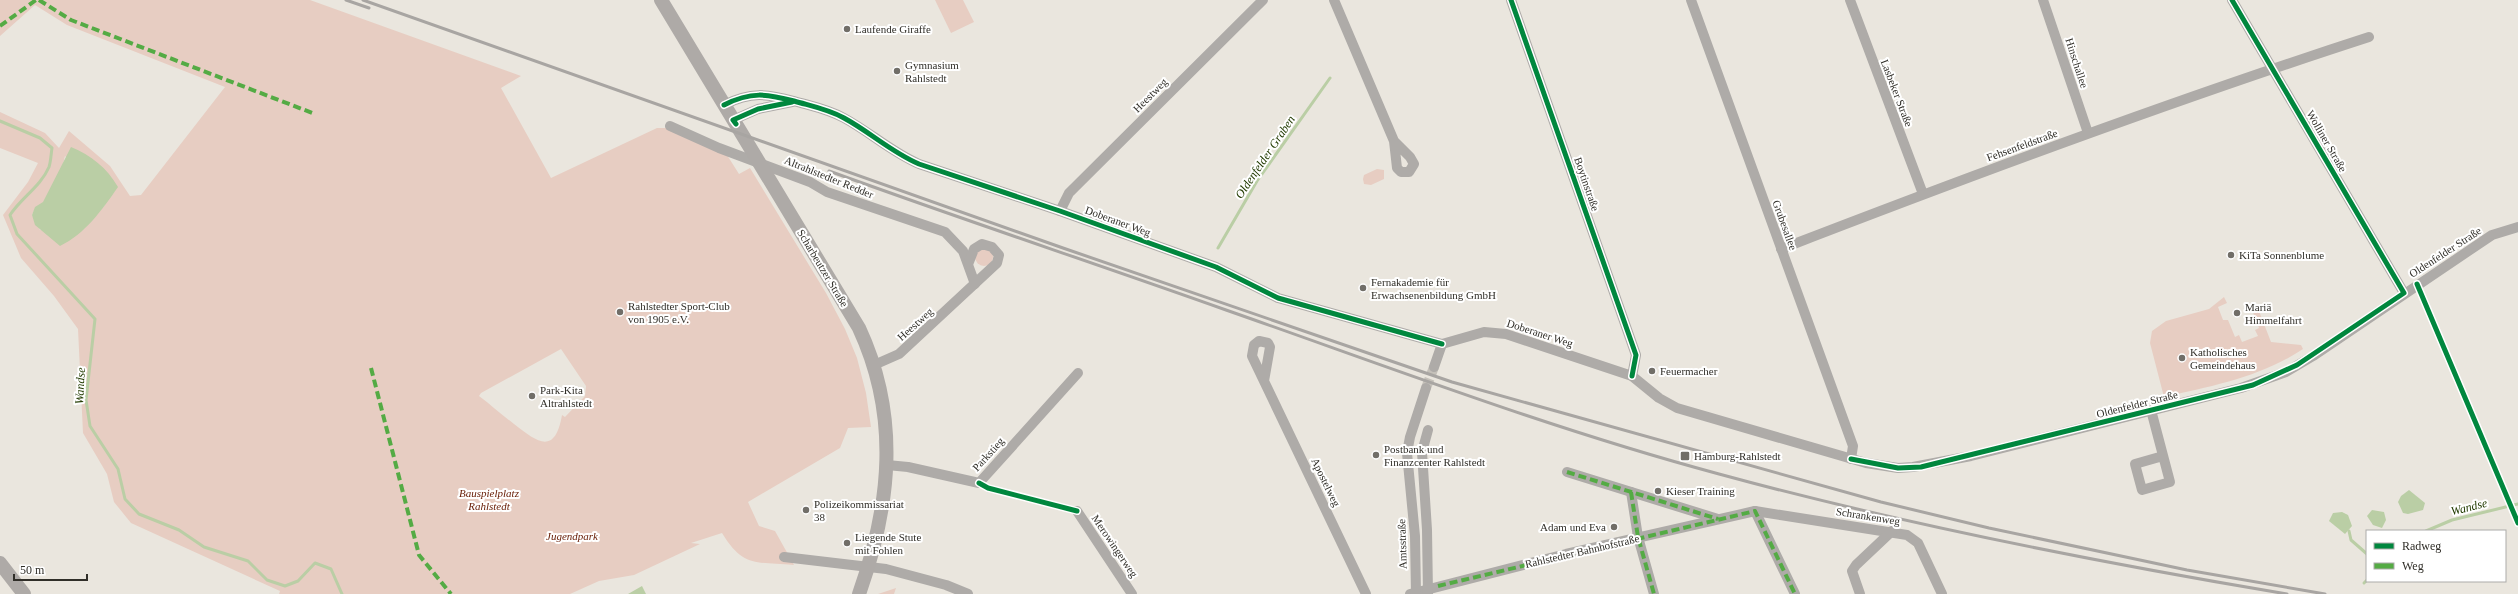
<svg xmlns="http://www.w3.org/2000/svg" width="2518" height="594" viewBox="0 0 2518 594" font-family="Georgia,serif">
	<style>
		.green { fill: #e7cdc2; fill-rule: evenodd }
		.water { fill: #bacea5 }
		.lines { fill: none; stroke-linecap: round; stroke-linejoin: round }
		.stream { stroke: #bacea5; stroke-width: 3 }
		.street-tunnel { stroke: #c5c1ba; stroke-width: 10; stroke-dasharray: 10 5; stroke-linecap: butt }
		.street { stroke: #aeaba8; stroke-width: 10 }
		.secondary { stroke: #aeaaa7; stroke-width: 14 }
		.rail { stroke: #a8a5a2; stroke-width: 3 }
		.quiet { stroke: #54ab44; stroke-width: 4; stroke-dasharray: 8 4; stroke-linecap: butt }
		.cycleway-casing { stroke: #fff; stroke-width: 8 }
		.cycleway { stroke: #00873e; stroke-width: 5 }
		.poi-dot { fill: #716e68; stroke: #fff; stroke-width: 1.5 }
		.labels { text-anchor: middle; dominant-baseline: central; stroke-width: 4; stroke-linejoin: round; paint-order: stroke }
		.poi-label { font-size: 11px; fill: #302e28; stroke: #fff; text-anchor: start }
		.street-label { font-size: 11px; fill: #302e28; stroke: #fff }
		.park-label { font-size: 11px; font-style: italic; fill: #6a2009; stroke: #fff }
		.water-label { font-size: 12px; font-style: italic; fill: #223b00; stroke: #fff }
	</style>
	<rect width="100%" height="100%" fill="#eae6de"/>
	<g class="green">
		<path d="M0,0H310L521,76L501,88L551,178L657,128H668L727,155L739,174L750,168L826,293L845,329L857,358L866,393L871,427L848,428L840,448L748,502L759,526L775,531L794,565C757,561 744,569 722,533L691,543L700,544L634,575L599,581L570,594H279L280,591L131,523L114,502L107,474L83,433L78,329L54,296L21,258L3,215L28,182L38,163L0,148V112L45,133L59,148L69,131L110,166L130,196L141,195L225,87L67,25L35,5L0,36ZM65,156L105,205L92,220L40,230L32,215C35,207 39,207 44,202C54,190 62,171 65,156ZM561,349L586,386L585,396L565,417L562,415C555,455 538,443 514,424C502,415 491,405 479,396L481,393Z"/>
		<path d="M935,0H963L974,22L951,33Z"/>
		<path d="M1377,169L1384,170V179L1371,185L1364,184L1363,179L1364,175Z"/>
		<circle cx="984" cy="257" r="9"/>
		<path d="M2224,297L2227,303L2218,307L2223,320H2228L2235,337L2239,335L2242,342L2258,336L2255,330L2259,328L2251,307L2257,306L2271,342L2301,345L2303,349C2261,377 2213,386 2164,397L2150,343L2152,331L2166,321L2209,309Z"/>
		<path d="M896,588L894,594H878Z"/>
	</g>
	<g class="water">
		<path d="M71,147C91,155 107,168 118,187C102,210 85,234 60,246L35,225L32,215L35,207L43,202Z"/>
		<path d="M2409,490L2425,503L2423,510L2408,514L2403,513L2398,502L2401,496Z"/>
		<path d="M2372,510L2384,512L2386,520L2382,528L2373,525L2367,516Z"/>
		<path d="M2342,512L2348,515L2352,526L2345,534L2329,521L2333,513Z"/>
		<path d="M642,586L646,594H628Z"/>
	</g>
	<g class="lines">
		<g class="stream">
			<path d="M0,121L40,138L52,148C51,154 51,161 49,167C41,186 21,198 10,215L17,234L95,319L86,400L90,426L118,469L125,499L139,514L179,530L204,547L248,561L267,580L285,586L298,581L315,563L331,569L342,594"/>
			<path d="M1218,248L1257,181L1330,78"/>
			<path d="M2349,531L2351,540L2367,554"/>
			<path d="M2426,531L2452,520L2518,504"/>
			<path d="M2364,583L2367,580"/>
		</g>
		<path class="street-tunnel" d="M1426,388L1434,367"/>
		<g class="street">
			<path d="M1334,0L1394,141L1397,168L1401,172H1409L1414,164L1410,157L1394,141"/>
			<path d="M1511,0L1636,355L1632,376"/>
			<path d="M1691,0L1853,446L1851,459"/>
			<path d="M1850,0L1923,194"/>
			<path d="M2043,0L2088,133"/>
			<path d="M2232,0L2404,293"/>
			<path d="M724,105C751,91 767,94 794,101C811,106 828,109 844,118C870,132 891,152 919,164L1060,211L1216,267L1278,298L1442,344L1484,332L1506,334L1632,376L1659,398L1677,408L1866,463L1898,468L1913,467L1971,456L2241,388L2286,372L2313,356L2492,235L2518,227"/>
			<path d="M733,120L758,109L792,102"/>
			<path d="M670,126L719,148L810,182L827,192L945,232L963,251L975,284"/>
			<path d="M1060,211L1069,193L1263,0"/>
			<path d="M1781,249C1975,174 2171,101 2369,37"/>
			<path d="M874,365L899,354L997,263L999,255L992,247L982,244L974,249L969,262"/>
			<path d="M1434,367L1442,344"/>
			<path d="M1264,381L1270,347L1268,343L1259,341L1254,345L1252,356L1366,594"/>
			<path d="M2151,410L2170,482L2142,490L2135,464L2163,456"/>
			<path d="M887,465L908,467L979,483L1078,373"/>
			<path d="M1567,472L1718,519"/>
			<path d="M1631,492L1638,537L1654,594"/>
			<path d="M1077,511L1132,594"/>
			<path d="M1755,511L1795,594"/>
			<path d="M784,557L886,569L946,585L968,594"/>
			<path d="M1410,594L1566,554L1755,511L1907,535L1918,543L1942,594"/>
			<path d="M1416,594L1415,536L1407,453L1410,437L1426,388"/>
			<path d="M1428,594L1427,530L1422,452L1428,430"/>
			<path d="M1860,594L1852,571L1856,565L1892,531"/>
		</g>
		<g class="secondary">
			<path d="M661,0L859,328C900,416 891,504 859,594"/>
			<path d="M0,563L24,594"/>
		</g>
		<g class="rail">
			<path d="M346,0L369,8"/>
			<path d="M363,0L1063,248L1452,382L1881,502L1989,528L2187,570L2325,594"/>
			<path d="M829,171C961,219 1094,263 1226,310C1389,367 1551,429 1719,474C1906,525 2096,562 2287,594"/>
		</g>
		<g class="quiet">
			<path d="M39,0L71,20L315,114"/>
			<path d="M0,26L36,0"/>
			<path d="M371,368L419,555L451,594"/>
			<path d="M1567,472L1718,519"/>
			<path d="M1631,492L1638,537L1654,594"/>
			<path d="M1438,586L1755,511L1795,594"/>
		</g>
		<g class="cycleway-casing">
			<g id="cycleway">
				<path d="M1511,0L1636,355L1632,376"/>
				<path d="M724,105C751,91 767,94 794,101C811,106 828,109 844,118C870,132 891,152 919,164L1060,211L1216,267L1278,298L1442,344"/>
				<path d="M736,124L733,120L758,109L792,102"/>
				<path d="M2417,284L2518,523"/>
				<path d="M1851,459L1898,468L1921,467L2253,385L2297,365L2404,293L2232,0"/>
				<path d="M979,483L988,488L1077,511"/>
			</g>
		</g>
		<use href="#cycleway" class="cycleway"/>
	</g>
	<g class="poi-dot">
		<circle cx="847" cy="29" r="4"/>
		<circle cx="897" cy="71" r="4"/>
		<circle cx="2231" cy="255" r="4"/>
		<circle cx="1363" cy="288" r="4"/>
		<circle cx="620" cy="312" r="4"/>
		<circle cx="2237" cy="313" r="4"/>
		<circle cx="2182" cy="358" r="4"/>
		<circle cx="1652" cy="371" r="4"/>
		<circle cx="532" cy="396" r="4"/>
		<circle cx="1376" cy="455" r="4"/>
		<rect x="1680" y="451" width="10" height="10" rx="2"/>
		<circle cx="1658" cy="491" r="4"/>
		<circle cx="806" cy="510" r="4"/>
		<circle cx="1614" cy="527" r="4"/>
		<circle cx="847" cy="543" r="4"/>
	</g>
	<g class="labels">
		<g class="poi-label">
			<text x="855" y="29">Laufende Giraffe</text>
			<text x="905" y="65">Gymnasium<tspan x="905" dy="13">Rahlstedt</tspan></text>
			<text x="2239" y="255">KiTa Sonnenblume</text>
			<text x="1371" y="282">Fernakademie für<tspan x="1371" dy="13">Erwachsenenbildung GmbH</tspan></text>
			<text x="628" y="306">Rahlstedter Sport-Club<tspan x="628" dy="13">von 1905 e.V.</tspan></text>
			<text x="2245" y="307">Mariä<tspan x="2245" dy="13">Himmelfahrt</tspan></text>
			<text x="2190" y="352">Katholisches<tspan x="2190" dy="13">Gemeindehaus</tspan></text>
			<text x="1660" y="371">Feuermacher</text>
			<text x="540" y="390">Park-Kita<tspan x="540" dy="13">Altrahlstedt</tspan></text>
			<text x="1384" y="449">Postbank und<tspan x="1384" dy="13">Finanzcenter Rahlstedt</tspan></text>
			<text x="1694" y="456">Hamburg-Rahlstedt</text>
			<text x="1666" y="491">Kieser Training</text>
			<text x="814" y="504">Polizeikommissariat<tspan x="814" dy="13">38</tspan></text>
			<text x="1606" y="527" text-anchor="end">Adam und Eva</text>
			<text x="855" y="537">Liegende Stute<tspan x="855" dy="13">mit Fohlen</tspan></text>
		</g>
		<g class="street-label">
			<text transform="translate(2077 63) rotate(72)">Hinschallee</text>
			<text transform="translate(1897 93) rotate(69)">Lasbeker Straße</text>
			<text transform="translate(1150 95) rotate(-45)">Heestweg</text>
			<text transform="translate(2327 141) rotate(60)">Wolliner Straße</text>
			<text transform="translate(2022 145) rotate(-20)">Fehsenfeldstraße</text>
			<text transform="translate(829 177) rotate(22)">Altrahlstedter Redder</text>
			<text transform="translate(1587 184) rotate(71)">Boytinstraße</text>
			<text transform="translate(1118 221) rotate(20)">Doberaner Weg</text>
			<text transform="translate(1785 225) rotate(70)">Grubesallee</text>
			<text transform="translate(2445 252) rotate(-33)">Oldenfelder Straße</text>
			<text transform="translate(823 268) rotate(59)">Scharbeutzer Straße</text>
			<text transform="translate(915 324) rotate(-42)">Heestweg</text>
			<text transform="translate(1540 333) rotate(18)">Doberaner Weg</text>
			<text transform="translate(2137 404) rotate(-14)">Oldenfelder Straße</text>
			<text transform="translate(988 454) rotate(-48)">Parkstieg</text>
			<text transform="translate(1326 482) rotate(64)">Apostelweg</text>
			<text transform="translate(1868 516) rotate(9)">Schrankenweg</text>
			<text transform="translate(1402 544) rotate(-92)">Amtsstraße</text>
			<text transform="translate(1115 546) rotate(56)">Merowingerweg</text>
			<text transform="translate(1582 551) rotate(-13)">Rahlstedter Bahnhofstraße</text>
		</g>
		<g class="park-label">
			<text x="489" y="493">Bauspielplatz<tspan x="489" dy="13">Rahlstedt</tspan></text>
			<text x="572" y="536">Jugendpark</text>
		</g>
		<g class="water-label">
			<text transform="translate(1265 157) rotate(-56)">Oldenfelder Graben</text>
			<text transform="translate(80 386) rotate(-87)">Wandse</text>
			<text transform="translate(2469 507) rotate(-14)">Wandse</text>
		</g>
	</g>
	<rect x="2366" y="530" width="140" height="52" fill="#ffffff" stroke="#acaba9"/>
	<rect x="2374" y="543" width="20" height="6" fill="#00873e" stroke="#acaba9"/>
	<text x="2402" y="550" font-size="12" fill="#302e28">Radweg</text>
	<rect x="2374" y="563" width="20" height="6" fill="#54ab44" stroke="#acaba9"/>
	<text x="2402" y="570" font-size="12" fill="#302e28">Weg</text>
	<path d="M14 574v6h73v-6" fill="none" stroke="#302e28" stroke-width="2"/>
	<text x="20" y="574" font-size="12" fill="#302e28" stroke="#ffffff" stroke-width="3" paint-order="stroke">50 m</text>
</svg>
